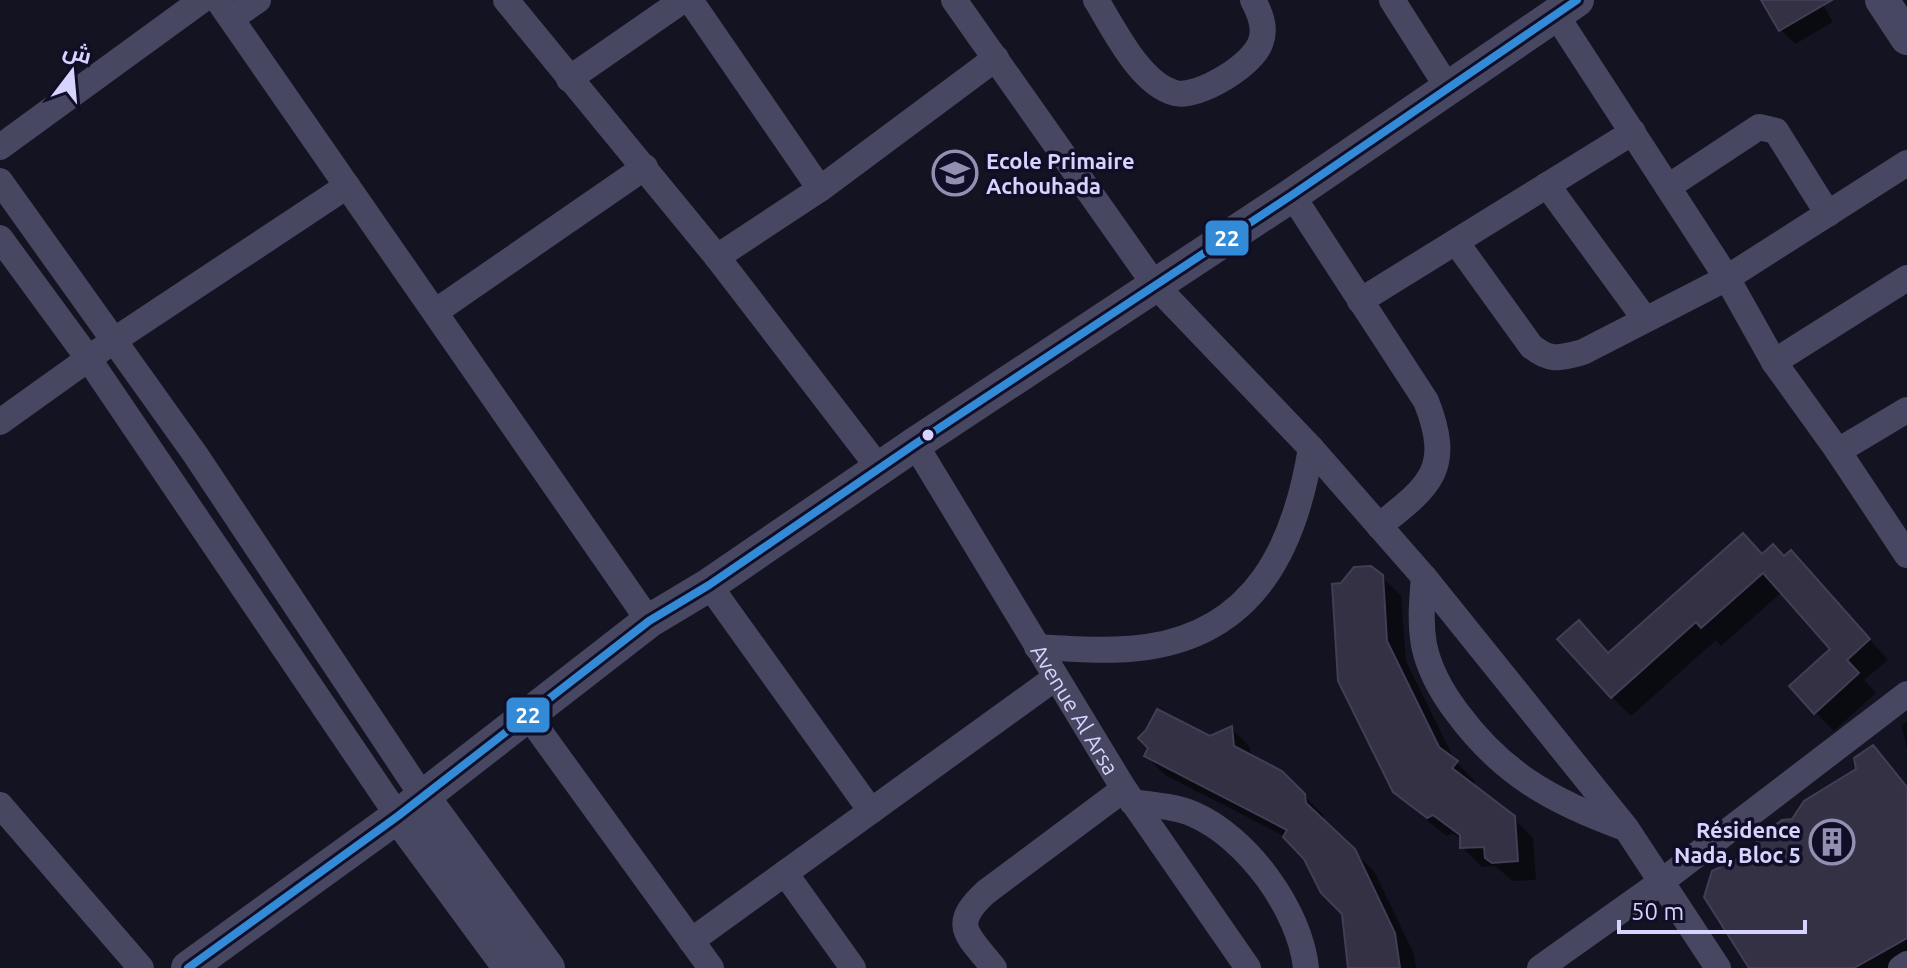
<svg xmlns="http://www.w3.org/2000/svg" width="1907" height="968" viewBox="0 0 1907 968" font-family="Ubuntu,Cairo,sans-serif">
	<style>
		.shadow { fill: #0007 }
		.building { fill: #333143; stroke: #413e55; stroke-width: 2 }
		.lines { fill: none; stroke-linecap: round; stroke-linejoin: round }
		.minor { stroke: #474762; stroke-width: 26 }
		.tertiary { stroke: #474762; stroke-width: 34 }
		.bus-1-casing { stroke: #100d27; stroke-width: 14 }
		.bus-1 { stroke: #338bd7; stroke-width: 8 }
		.bus-dot { fill: #d6d3ff; stroke: #100d27; stroke-width: 3 }
		.labels { text-anchor: middle; dominant-baseline: central; stroke-width: 7; stroke-linejoin: round; paint-order: stroke }
		.poi-label { font-size: 22px; font-weight: bold; fill: #d6d3ff; stroke: #100d27; text-anchor: start }
		.street-label { font-size: 22px; fill: #d6d3ff; stroke: #100d27 }
		.line-badge { stroke: #100d27; stroke-width: 3 }
		.badge-label { font-size: 22px; text-anchor: middle; font-weight: bold; fill: #fff }
	</style>
	<rect width="100%" height="100%" fill="#141321"/>
	<g class="shadow">
		<path d="M1763,0H1820L1833,22L1795,44L1781,30Z"/>
		<path d="M1763,555L1784,559L1810,572L1888,660L1864,680L1876,693L1834,731L1815,712L1833,649L1782,592L1721,646L1716,640L1631,716L1612,697L1609,655Z"/>
		<path d="M1381,576L1401,596L1406,661L1455,761L1475,781L1472,786L1513,818L1533,838L1536,880L1513,881L1495,866L1482,867L1462,847V840L1453,833L1447,836L1415,811L1395,791Z"/>
		<path d="M1907,721V749L1902,726Z"/>
		<path d="M1231,728L1250,747L1251,757L1281,772L1323,815L1324,823L1374,871L1414,954L1416,968H1350L1344,913L1306,857L1286,837L1165,775L1146,756L1210,739Z"/>
		<path d="M1873,747L1907,786V960L1892,968H1751V856L1859,770Z"/>
	</g>
	<g class="building">
		<path d="M1761,0H1832L1779,31Z"/>
		<path d="M1743,533L1762,554L1773,544L1784,556L1791,550L1870,639L1847,660L1859,673L1814,714L1789,686L1830,649L1763,573L1701,628L1696,622L1611,698L1557,639L1579,620L1608,653Z"/>
		<path d="M1371,566L1383,575L1387,641L1439,747L1458,761L1452,768L1515,816L1518,861L1492,863L1485,858L1484,847L1460,848V835L1433,815L1427,818L1393,792L1338,681L1332,584L1341,583L1354,567Z"/>
		<path d="M1157,709L1210,736L1232,726L1234,746L1282,771L1305,794L1306,803L1355,849L1395,933L1400,968H1348L1342,914L1321,893L1304,859L1283,837L1287,830L1144,756L1148,748L1138,738L1146,730Z"/>
		<path d="M1873,745L1907,787V938L1854,968H1749L1704,897L1712,871L1749,854L1760,837L1782,820L1792,819L1804,801L1856,769L1854,758Z"/>
	</g>
	<g class="lines">
		<g class="minor">
			<path d="M218,0L649,621"/>
			<path d="M506,0L717,257L879,468"/>
			<path d="M690,0L820,189"/>
			<path d="M954,0L1155,285L1311,448L1424,577L1626,828L1718,968"/>
			<path d="M1096,0C1114,29 1140,84 1175,93C1198,99 1255,64 1261,41C1266,27 1260,13 1253,0"/>
			<path d="M1392,0L1448,88"/>
			<path d="M1556,15L1727,278L1774,362L1838,451L1907,555"/>
			<path d="M232,18L258,0"/>
			<path d="M569,79L683,0"/>
			<path d="M0,147L202,0"/>
			<path d="M0,181L195,454L423,797"/>
			<path d="M1547,185L1645,319"/>
			<path d="M1668,187L1759,127L1776,131L1828,214"/>
			<path d="M1292,195L1426,401C1453,469 1430,486 1379,526"/>
			<path d="M0,238L88,358L398,816"/>
			<path d="M1456,242L1531,346C1550,362 1560,358 1583,352L1727,278L1907,163"/>
			<path d="M717,257L820,189L996,58"/>
			<path d="M1360,301L1633,132"/>
			<path d="M435,312L645,167"/>
			<path d="M1774,362L1907,278"/>
			<path d="M0,422L116,339L347,186"/>
			<path id="s1" d="M915,444L1124,789L1248,968"/>
			<path d="M1838,451L1907,410"/>
			<path d="M1424,577C1422,600 1420,622 1424,645C1429,669 1441,691 1456,711C1502,774 1553,802 1625,828"/>
			<path d="M709,585L871,811"/>
			<path d="M1037,647C1073,649 1111,652 1147,647C1256,631 1295,546 1311,448"/>
			<path d="M529,717L711,968"/>
			<path d="M1132,802C1152,805 1174,806 1193,814C1247,837 1300,910 1306,968"/>
			<path d="M0,805L141,968"/>
			<path d="M785,873L853,968"/>
			<path d="M691,941L1055,678"/>
			<path d="M994,968C968,935 949,926 986,892L1124,789"/>
			<path d="M1540,968L1661,882L1907,694"/>
			<path d="M1901,968L1907,964"/>
		</g>
		<g class="tertiary">
			<path d="M1882,0L1907,38"/>
			<path d="M423,797L548,968"/>
			<path d="M398,816L510,968"/>
			<path d="M188,968L398,816L649,621L709,585L915,444L1292,195L1577,0"/>
		</g>
		<g class="bus-1-casing">
			<path id="bus-1" d="M188,968L398,816L649,621L709,585L915,444L1292,195L1577,0"/>
		</g>
		<use href="#bus-1" class="bus-1"/>
	</g>
	<defs>
		<g id="school-ring" transform="scale(2.3)"><circle r="9.5" fill="#100d27" stroke="#9290b1" stroke-width="1.5"/><path d="M0-5L7-2L0 1L-7-2ZM-4 1L0 2.5L4 1V4Q0 6-4 4Z" fill="#9290b1"/></g>
		<g id="building-ring" transform="scale(2.3)"><circle r="9.5" fill="#100d27" stroke="#9290b1" stroke-width="1.5"/><path d="M-4-6H4V6H1V3H-1V6H-4ZM-2.5-4.3h1.7v1.8h-1.7ZM.8-4.3h1.7v1.8H.8ZM-2.5-1h1.7V.8h-1.7ZM.8-1h1.7V.8H.8Z" fill="#9290b1"/></g>
	</defs>
	<g fill-rule="evenodd">
		<use href="#school-ring" x="955" y="173"/>
		<use href="#building-ring" x="1832" y="842"/>
	</g>
	<circle class="bus-dot" cx="928" cy="435" r="7"/>
	<g class="labels">
		<g class="poi-label">
			<text x="986" y="160">Ecole Primaire<tspan x="986" dy="25">Achouhada</tspan></text>
			<text x="1801" y="829" text-anchor="end">Résidence<tspan x="1801" dy="25">Nada, Bloc 5</tspan></text>
		</g>
		<g class="street-label">
			<text stroke="none"><textPath href="#s1" startOffset="310">Avenue Al Arsa</textPath></text>
		</g>
	</g>
	<g class="line-badge">
		<rect x="1204" y="219" width="46" height="38" rx="8" fill="#338bd7"/>
		<rect x="505" y="696" width="46" height="38" rx="8" fill="#338bd7"/>
	</g>
	<g class="badge-label">
		<text x="1227" y="246">22</text>
		<text x="528" y="723">22</text>
	</g>
	<g transform="translate(72 72) rotate(16)" stroke="#100d27" stroke-width="6" paint-order="stroke">
	<path d="M0-6L14 30L0 20L-14 30Z" fill="#d6d3ff"/>
	<text y="-12" font-size="22" font-weight="bold" text-anchor="middle" fill="#d6d3ff">ش</text>
	</g>
	<path d="M1619 920v12h186v-12" fill="none" stroke="#d6d3ff" stroke-width="4"/>
	<text x="1631" y="920" font-size="24" fill="#d6d3ff" stroke="#100d27" stroke-width="6" paint-order="stroke">50 m</text>
</svg>
